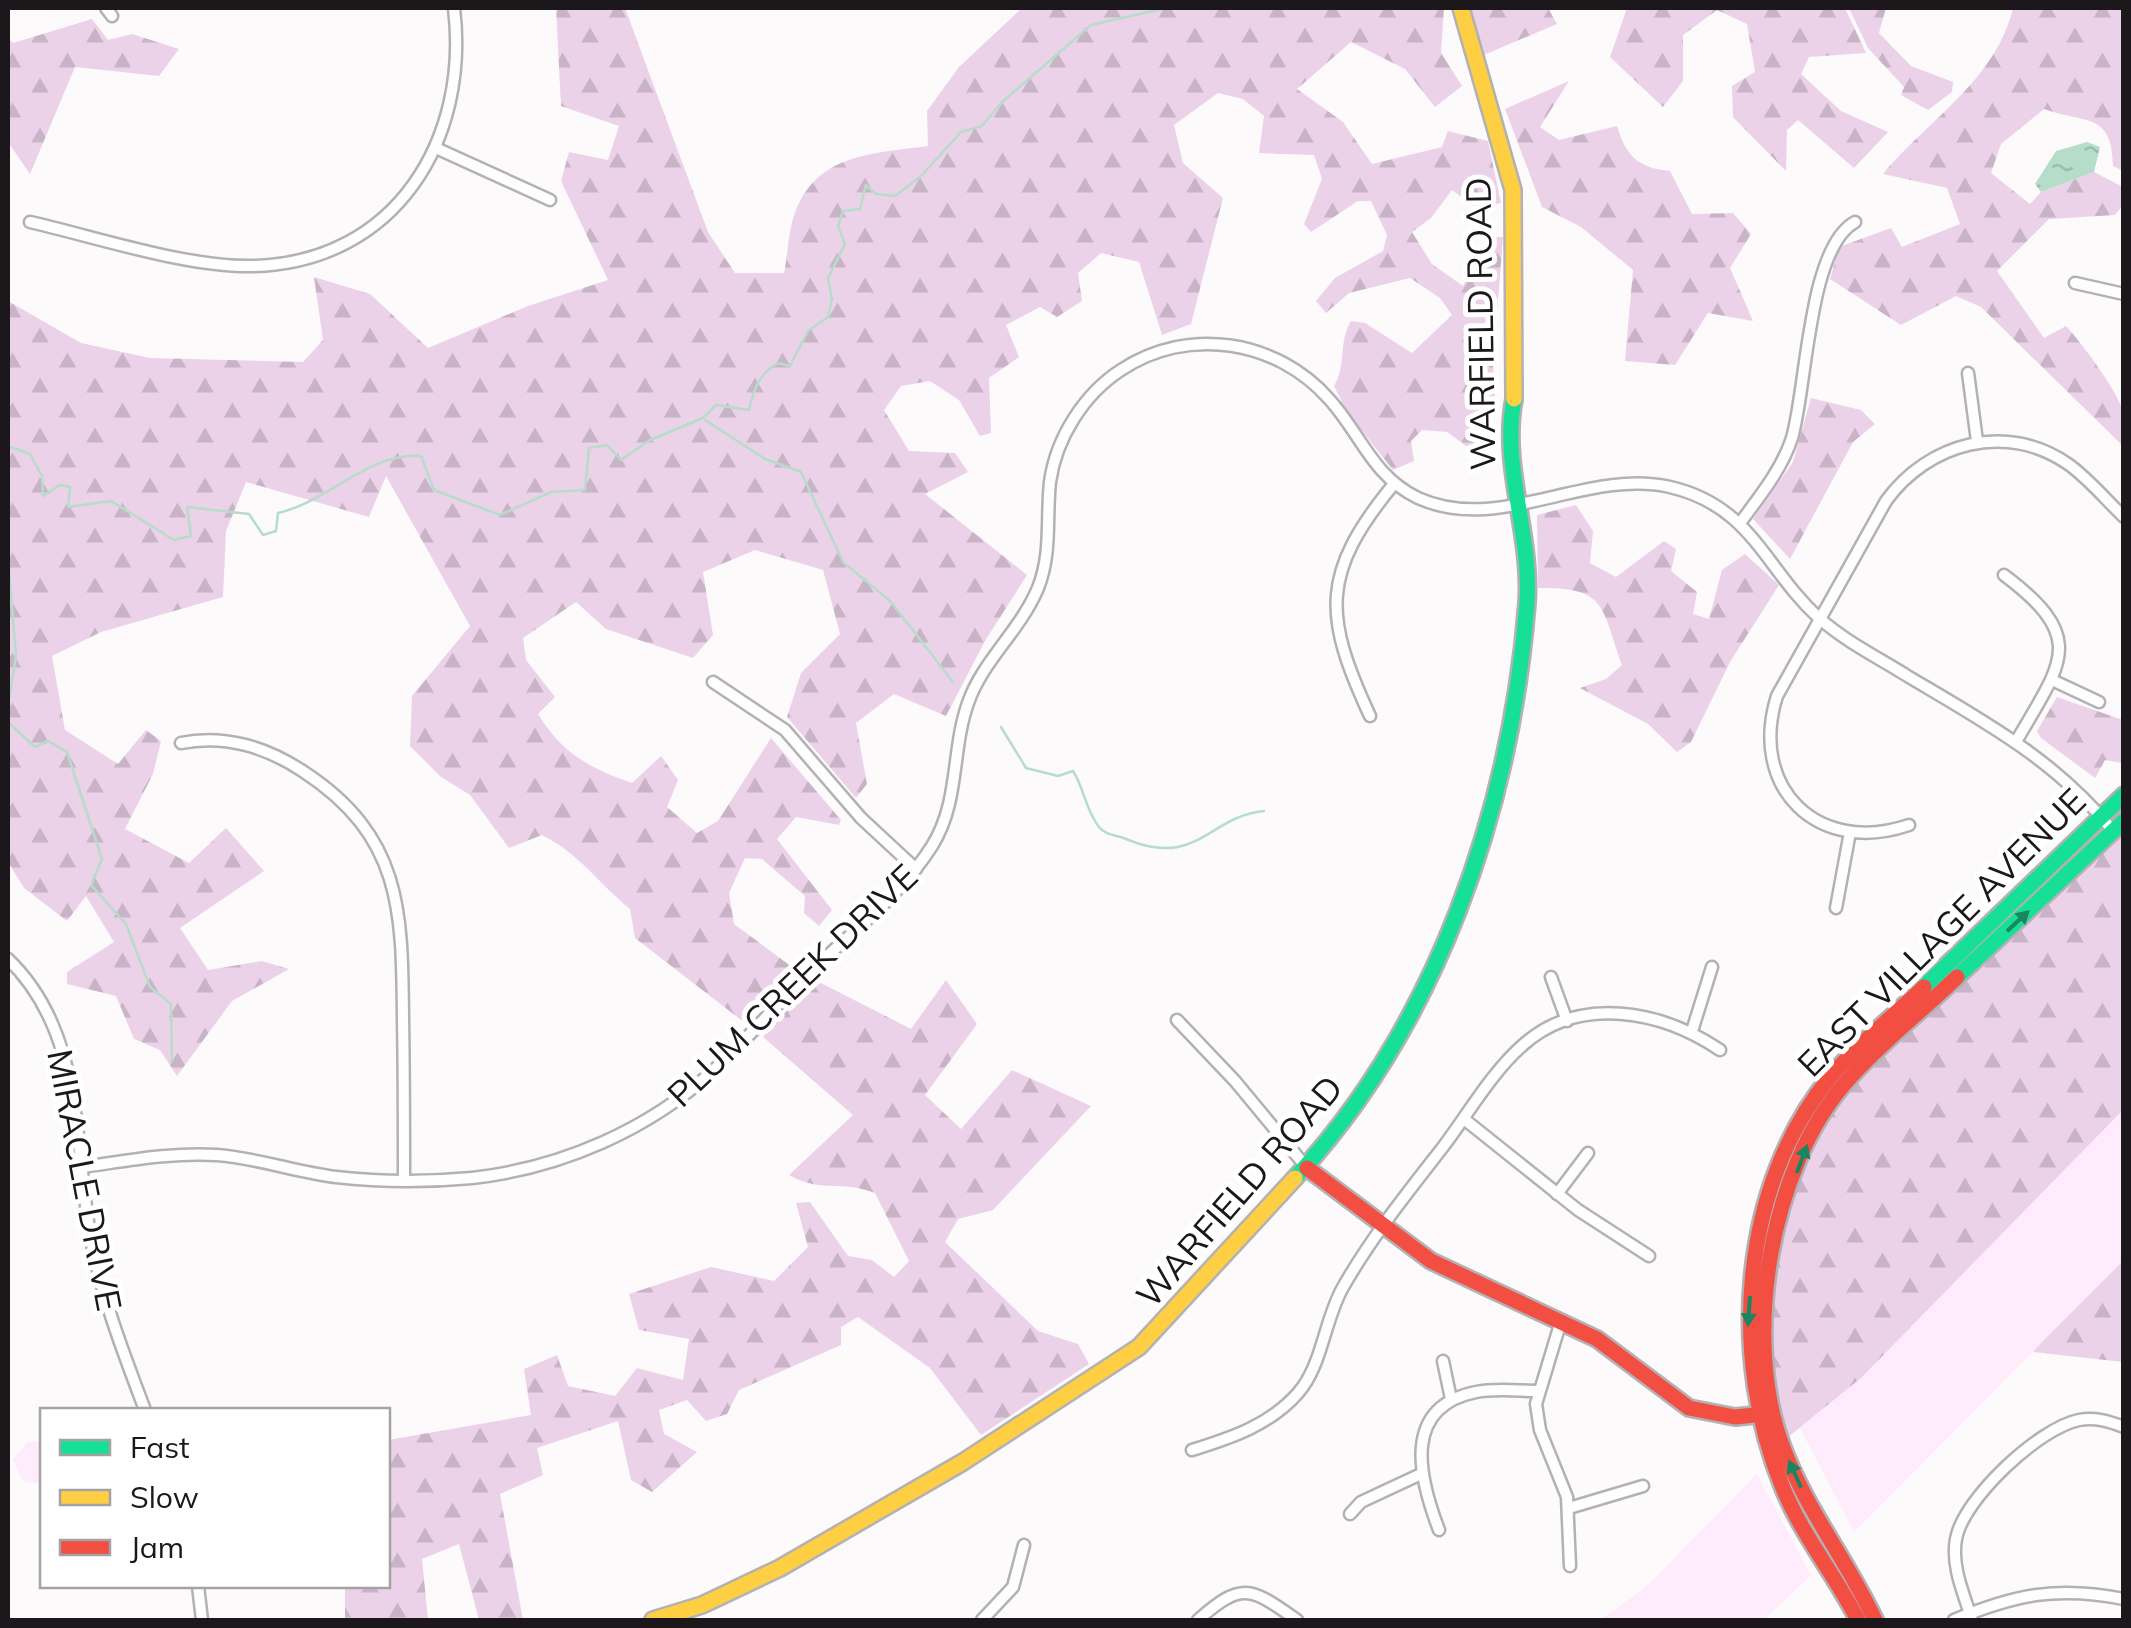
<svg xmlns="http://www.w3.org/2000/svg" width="2131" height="1628" viewBox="0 0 2131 1628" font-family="Mulish,sans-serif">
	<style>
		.green { fill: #feecfc }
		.forest { fill: url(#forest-firs) }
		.water { fill: url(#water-ripples) }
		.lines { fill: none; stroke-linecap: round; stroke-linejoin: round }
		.stream { stroke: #b6ddca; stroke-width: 2.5 }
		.street-casing { stroke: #b4b1b4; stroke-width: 15 }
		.fast-casing { stroke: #b4b1b4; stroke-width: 20 }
		.slow-casing { stroke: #b4b1b4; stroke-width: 20 }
		.jam-casing { stroke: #b4b1b4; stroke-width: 20 }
		.street { stroke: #fffeff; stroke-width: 10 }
		.fast { stroke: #16e098; stroke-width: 15 }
		.slow { stroke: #ffcf43; stroke-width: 15 }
		.jam { stroke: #f24e42; stroke-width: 15 }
		.oneway { fill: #188660 }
		.labels { text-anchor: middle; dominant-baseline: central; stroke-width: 10; stroke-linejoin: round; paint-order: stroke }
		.street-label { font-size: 35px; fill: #1b171b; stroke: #fff }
	</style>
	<defs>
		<pattern id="forest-firs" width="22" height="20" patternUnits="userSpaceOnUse" patternTransform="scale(2.5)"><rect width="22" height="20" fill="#ebd2e9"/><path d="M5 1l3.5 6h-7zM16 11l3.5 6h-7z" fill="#c9b4c7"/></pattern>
		<pattern id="water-ripples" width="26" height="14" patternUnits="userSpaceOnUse" patternTransform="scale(2.5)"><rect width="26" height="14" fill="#b6ddca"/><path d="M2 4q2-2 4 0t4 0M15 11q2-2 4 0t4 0" fill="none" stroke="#9cbdad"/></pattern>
	</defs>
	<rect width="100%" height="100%" fill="#fdfafc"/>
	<g class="green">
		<path d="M2123,1110V1261L1854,1532L1800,1428L1861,1378Z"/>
		<path d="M27,1442H42V1479L36,1484L23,1481L13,1460Z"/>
		<path d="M1757,1474L1811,1575L1764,1620H1600L1646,1587Z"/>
	</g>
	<g class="forest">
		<path d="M556,8H625L708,232L735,273H784C787,259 788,242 791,227C808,154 868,154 928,146L927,111L959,67L1022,8H1444L1441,53L1462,86L1435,107L1405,69L1351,42L1297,89L1343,122L1372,164L1442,147L1448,131L1488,141L1501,203L1475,207L1452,190L1431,218L1412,232L1432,264L1463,286L1491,237H1503L1493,364L1495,398L1473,451L1447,432L1422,430L1411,441L1414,461L1393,470L1347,412L1334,386C1347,365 1338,342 1351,321L1365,323L1412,353L1452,315L1440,298L1410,278L1349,293L1326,313L1316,301L1335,278L1383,251L1387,235L1371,201H1358L1311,232L1304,224L1322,179L1314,155L1259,153L1264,116L1243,99L1218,93L1174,125L1183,163L1223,198L1191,324L1162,335L1139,262L1101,253L1078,273L1082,301L1057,317L1040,307L1006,325L1019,357L989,378L991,433L980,436L959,400L930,381L901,386L884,410L909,451L955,453L968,472L925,494L1027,575L985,641L946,716L894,694L856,723L867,784L856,798L787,717L801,673L840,634L823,570L755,550L703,572L713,635L693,658L606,629L576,602L523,638L526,660L555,697L538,714C562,753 589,768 632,783L661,756L678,780L667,807L697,833L718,821L771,738L841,820L839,825L796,817L777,839L832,910L819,926L804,913L805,896L762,859L745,858L729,893L734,924L792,967L745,1023L635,938L630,909C597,882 580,854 542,835L509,848L470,795L441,777L410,746L412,696L470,626L386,476L369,517L246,482L226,531L223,597L101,632L52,656L65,730L118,764L146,730L161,741L153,774L125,829L189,863L226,828L264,871L180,928L208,970L262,961L289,969L232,1001L177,1076L160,1050L134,1039L116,996L67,984V972L114,942L86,896L67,921L24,888L8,862V301L81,343L150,358L303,362L323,340L314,277L370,294L428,348L528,306L608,280L561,181L569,152L608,160L619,126L561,106Z"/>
		<path d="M1469,8H1548L1557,24L1479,57Z"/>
		<path d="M1627,8H1845L1866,53L1809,57L1801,74L1841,111L1888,132L1854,168L1798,120L1787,130L1786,171L1733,117L1732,86L1755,72L1747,24L1717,10L1683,35V81L1663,107L1610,57Z"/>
		<path d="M1849,8H1886L1879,33L1911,66L1953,82L1952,92L1928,110L1901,95L1904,87L1868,48Z"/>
		<path d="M2013,8H2123V171L2113,166C2112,111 2085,124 2044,109L2001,144L1991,173L2030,204L2041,192L2094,172L2123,187V205L2115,215L2049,219L1997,271L2044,338L2066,326C2080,341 2121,395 2123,413C2125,423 2123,435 2123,446L1981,307L1956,296L1901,325L1830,279L1839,247L1891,228L1902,247L1960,224L1947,188L1883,174C1928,120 1996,80 2013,8Z"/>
		<path d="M92,19L108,40L132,34L179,49L159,76L75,67L30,174L8,142V38L13,43Z"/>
		<path d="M1569,81L1540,127L1559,140L1617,126C1626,156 1638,168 1670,171L1692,214L1733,213L1751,234L1730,268L1753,321L1708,313L1675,365L1625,361L1633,270L1581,227L1542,207L1505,109Z"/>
		<path d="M1811,398L1861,410L1875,424L1853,442L1790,559L1753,519L1793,462Z"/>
		<path d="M1576,505L1593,531L1590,563L1616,577L1664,541L1676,549L1671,571L1697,592L1693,614L1709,619L1722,570L1745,554L1779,585L1730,662L1691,742L1677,752L1648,724L1580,688L1606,679L1622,665C1601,606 1607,587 1538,588L1537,515Z"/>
		<path d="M2057,697L2123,720V763L2105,760L2095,778L2041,738L2037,731Z"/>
		<path d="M2123,821V1110L1861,1378L1782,1442L1764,1321L1785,1205L1827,1104Z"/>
		<path d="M815,980L911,1029L946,980L977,1024L925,1095L961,1129L1012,1070L1091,1106L993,1210L958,1219L945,1242L1038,1331L1078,1344L1089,1364L981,1435L930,1368L858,1317L841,1327V1345L739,1390L727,1414L706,1421L687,1400L659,1410L664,1434L697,1452L652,1492L631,1480L618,1421L537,1448L543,1475L500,1494L523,1620H479L459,1544L422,1559L428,1620H345V1586H388V1440L531,1415L524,1369L557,1355L568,1386L615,1396L637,1368L683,1380L689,1339L639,1330L629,1294L711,1267L774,1281L808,1247L796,1203L810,1202L848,1256L872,1260L894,1277L909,1261L875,1193C838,1179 823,1194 789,1175L853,1115L763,1037Z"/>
		<path d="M2123,1261V1362L2033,1352L2043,1341Z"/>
	</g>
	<path class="water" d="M2087,142L2100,147L2094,172L2041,192L2035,184L2056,151Z"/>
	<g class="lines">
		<g class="stream">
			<path d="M705,420L765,459L801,472L843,562L891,602L953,682"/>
			<path d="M8,446L30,454L42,476L43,496L60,485L70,487L68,507L111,501L174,540L191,536L187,507L249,514L263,535L276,531L278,513C330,501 368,452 421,456L434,490L500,515L551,492L585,490L589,448L607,445L621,460L650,440L703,418L716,405L749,410C754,389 759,374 778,363L790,366L808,331L828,317L832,299L828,278L845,244L838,226L843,211L860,209L866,185L876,194L895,196L921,176L961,132L982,126L1002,102L1091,25L1166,8"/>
			<path d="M8,559L16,656L8,705"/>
			<path d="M8,722L35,747L48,741L67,752L102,859L91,885L126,924L150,987L171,1004L172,1061"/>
			<path d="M1001,727L1026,768L1058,776L1073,771C1085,790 1085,809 1099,827C1105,835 1116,835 1126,839C1197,869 1209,816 1264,811"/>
		</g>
		<g class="street-casing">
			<g id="street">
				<path d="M106,8L112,16"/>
				<path d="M438,149L550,200"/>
				<path d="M30,222C96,237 188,268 254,266C396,262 470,139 454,8"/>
				<path d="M2075,283L2124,294"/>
				<path d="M1968,373L1977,441"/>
				<path d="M1740,523C1760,496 1782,469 1792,438C1807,386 1808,248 1855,222"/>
				<path d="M2004,575C2088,638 2062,662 2017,740"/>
				<path d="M2052,680L2099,702"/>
				<path d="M713,682L785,730L861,818L916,869"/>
				<path d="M1370,716C1323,615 1321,573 1393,485"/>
				<path d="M181,743C224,734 267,747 304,772C403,837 402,913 403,1019C404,1073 404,1126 404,1180"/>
				<path d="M1909,825C1818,856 1748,788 1777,696L1886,501C1928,443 2006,421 2068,464C2088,478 2106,500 2124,517"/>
				<path d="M1836,908L1850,832"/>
				<path d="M8,959C83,1031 74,1140 90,1234C101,1295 123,1352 145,1410"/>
				<path d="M1551,977L1567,1021"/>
				<path d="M1177,1020L1235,1081L1307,1168"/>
				<path d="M1692,1031L1712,967"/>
				<path d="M1464,1119L1578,1210L1649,1256"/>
				<path d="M82,1167C126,1161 172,1152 217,1155C257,1158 296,1172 336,1177C380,1182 428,1182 472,1178C561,1168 649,1130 715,1069C748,1039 777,1003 810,972C851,933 901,895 932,846C960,801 951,751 968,703C983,660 1020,631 1038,588C1052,553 1046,518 1050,482C1056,438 1084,394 1121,370C1187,326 1276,339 1329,399C1361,434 1372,476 1418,498C1500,535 1585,468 1670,487C1752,506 1765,569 1819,618C1846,642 1879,658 1909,677C1985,722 2057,761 2113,831"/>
				<path d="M1557,1194L1588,1153"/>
				<path d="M1561,1321L1536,1404L1540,1430L1567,1497L1570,1566"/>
				<path d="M1443,1361L1451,1399"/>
				<path d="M1192,1450C1231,1438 1270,1425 1298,1393C1322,1366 1324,1322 1342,1289C1370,1239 1408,1192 1443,1147C1468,1114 1492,1072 1523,1045C1580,994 1662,1011 1720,1050"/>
				<path d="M1569,1508L1643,1486"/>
				<path d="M1350,1514L1361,1502L1421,1474"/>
				<path d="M1439,1530C1419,1478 1401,1407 1476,1392C1496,1388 1519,1391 1538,1391"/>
				<path d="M198,1586L202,1620"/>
				<path d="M982,1620L1013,1587L1024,1545"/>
				<path d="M1198,1620C1243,1580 1251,1588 1297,1620"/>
				<path d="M1954,1620C2016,1594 2058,1586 2124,1599"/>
				<path d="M1972,1620C1964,1594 1951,1567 1956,1539C1963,1499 2039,1428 2079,1420C2095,1417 2108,1421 2124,1427"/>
			</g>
		</g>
		<g class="fast-casing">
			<g id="fast">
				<path d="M1957,977L2124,821"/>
				<path d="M1924,987L2124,795"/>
				<path d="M1295,1178C1437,1025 1511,809 1527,603C1532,534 1501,467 1514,399"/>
			</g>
		</g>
		<g class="slow-casing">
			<g id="slow">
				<path d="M1461,8L1513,190L1514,399"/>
				<path d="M653,1620L702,1605L780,1568L963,1462L1139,1347L1295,1178"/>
			</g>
		</g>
		<g class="jam-casing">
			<g id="jam">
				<path d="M1307,1168L1431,1261L1597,1339L1689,1408L1735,1417L1765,1414"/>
				<path d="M1858,1620C1835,1575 1802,1535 1783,1488C1730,1359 1739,1187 1831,1076C1858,1044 1894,1016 1924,987"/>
				<path d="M1875,1620C1847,1560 1805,1508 1782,1445C1742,1338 1770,1168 1846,1082C1879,1044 1921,1012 1957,977"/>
			</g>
		</g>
		<use href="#street" class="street"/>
		<use href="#fast" class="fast"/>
		<use href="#slow" class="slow"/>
		<use href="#jam" class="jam"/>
	</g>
	<defs><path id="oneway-solid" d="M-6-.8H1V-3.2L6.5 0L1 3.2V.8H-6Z" transform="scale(2.5)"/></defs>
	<g class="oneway">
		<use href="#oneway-solid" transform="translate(2018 921) rotate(-43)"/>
		<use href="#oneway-solid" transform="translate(1802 1159) rotate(-69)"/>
		<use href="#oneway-solid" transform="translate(1749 1311) rotate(94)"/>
		<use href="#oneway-solid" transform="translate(1795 1474) rotate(-114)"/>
	</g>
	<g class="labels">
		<g class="street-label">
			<text transform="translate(1480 324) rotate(-91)">WARFIELD ROAD</text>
			<text transform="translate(1941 932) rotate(-45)">EAST VILLAGE AVENUE</text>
			<text transform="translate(792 985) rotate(-44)">PLUM CREEK DRIVE</text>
			<text transform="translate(85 1180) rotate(79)">MIRACLE DRIVE</text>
			<text transform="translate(1239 1191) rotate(-49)">WARFIELD ROAD</text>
		</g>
	</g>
	<rect width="2131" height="1628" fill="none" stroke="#1b171b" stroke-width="20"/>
	<rect x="40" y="1408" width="350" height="180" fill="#ffffff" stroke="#a4a2a4" stroke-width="2.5"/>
	<rect x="60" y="1440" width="50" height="15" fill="#16e098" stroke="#a4a2a4" stroke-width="2.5"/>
	<text x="130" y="1458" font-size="30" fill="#1b171b">Fast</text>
	<rect x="60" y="1490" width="50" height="15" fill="#ffcf43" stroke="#a4a2a4" stroke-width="2.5"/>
	<text x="130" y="1508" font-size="30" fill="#1b171b">Slow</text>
	<rect x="60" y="1540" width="50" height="15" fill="#f24e42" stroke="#a4a2a4" stroke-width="2.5"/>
	<text x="130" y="1558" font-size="30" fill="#1b171b">Jam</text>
</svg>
